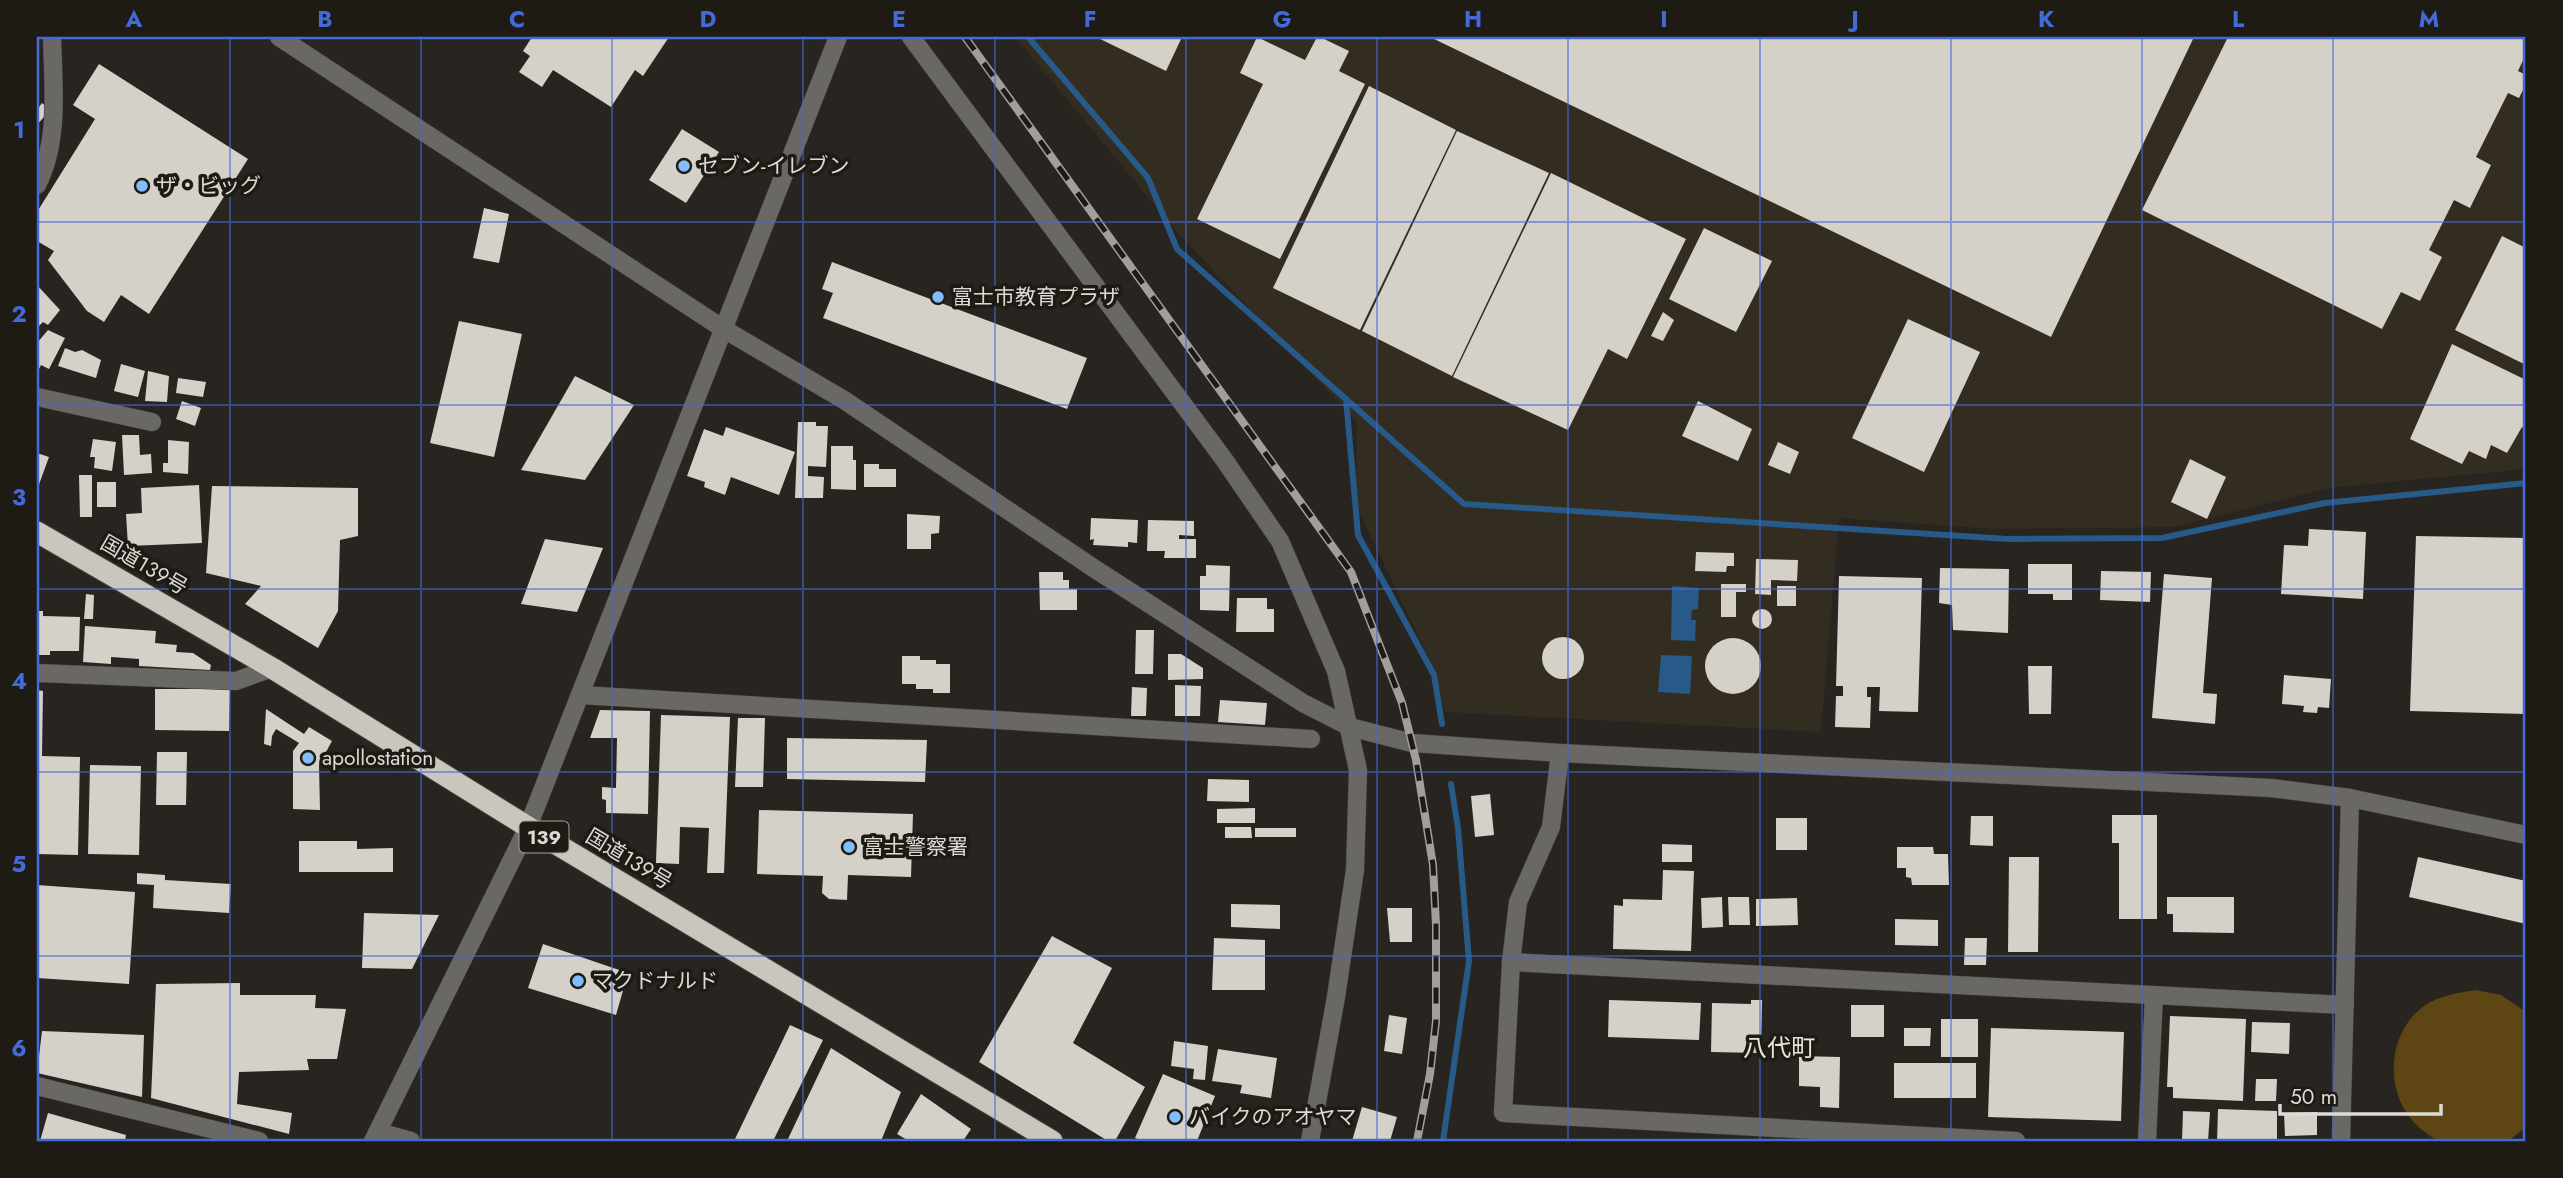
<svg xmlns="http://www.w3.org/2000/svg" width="2563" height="1178" viewBox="0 0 2563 1178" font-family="Jost,'Noto Sans JP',sans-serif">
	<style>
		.built { fill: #332d21 }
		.green { fill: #5d4514 }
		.water { fill: #275989 }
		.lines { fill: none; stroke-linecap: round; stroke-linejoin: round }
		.stream { stroke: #275989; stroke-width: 6 }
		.building { fill: #d5d0c8 }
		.minor-casing { stroke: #45413c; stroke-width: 19 }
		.highway-casing { stroke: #45413c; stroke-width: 23 }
		.minor { stroke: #696865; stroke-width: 18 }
		.highway { stroke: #cac5bd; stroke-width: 21 }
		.rail-casing { stroke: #a29f9b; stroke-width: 8 }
		.rail { stroke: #1e1b15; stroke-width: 5; stroke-dasharray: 16; stroke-linecap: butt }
		.grid { fill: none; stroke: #436ad8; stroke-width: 2; stroke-opacity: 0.55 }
		.poi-dot { fill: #81bdfa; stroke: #1e1b15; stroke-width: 2.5 }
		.labels { text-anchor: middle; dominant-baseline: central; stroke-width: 7; stroke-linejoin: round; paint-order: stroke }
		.shield { fill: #1e1b15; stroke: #a4a19c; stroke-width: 2 }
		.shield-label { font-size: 19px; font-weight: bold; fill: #dddad6 }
		.poi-label { font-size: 21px; fill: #dddad6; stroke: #1e1b15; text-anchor: start }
		.street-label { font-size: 21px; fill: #dddad6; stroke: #1e1b15 }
		.quarter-label { font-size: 24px; fill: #e8e4dc; stroke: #1e1b15 }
		.neatline { fill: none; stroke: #436ad8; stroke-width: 2.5 }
		.grid-label { font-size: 23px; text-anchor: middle; font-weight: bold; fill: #436ad8 }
	</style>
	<rect width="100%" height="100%" fill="#28241f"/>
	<path class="built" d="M1015,37H2526V469L2328,488L2175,527L1995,529L1839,518L1821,732L1445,712L1434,669L1355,503L1357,422L1179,234Z"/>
	<path class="green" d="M2476,990L2501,995L2526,1012V1127L2511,1139L2504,1141C2488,1141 2452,1145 2439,1141C2434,1139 2429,1135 2425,1132C2384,1103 2383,1036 2424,1006C2440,995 2458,993 2476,990Z"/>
	<g class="water">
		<path d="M1672,586L1699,588L1698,609L1692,610L1691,620H1696L1695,641L1671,640Z"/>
		<path d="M1661,655L1692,656L1690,694L1658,692Z"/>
	</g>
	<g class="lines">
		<g class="stream">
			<path d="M1028,37L1148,178L1177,249L1464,504L2008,539L2162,538L2325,503L2526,483"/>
			<path d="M1346,399L1358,535L1434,675L1442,724"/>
			<path d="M1443,1141L1469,961L1458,828L1451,784"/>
		</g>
	</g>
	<g class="building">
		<path d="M532,37H669L643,76L635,70L611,107L553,70L542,87L519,72L530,56L523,51Z"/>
		<path d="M1096,37H1182L1166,71Z"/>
		<path d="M1257,37L1305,60L1317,37H1320L1349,51L1339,71L1365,84L1280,259L1197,219L1263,84L1240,73Z"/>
		<path d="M1430,37H2194L2051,337Z"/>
		<path d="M2228,37H2526V54L2518,71L2526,75V84L2519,98L2508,93L2476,157L2491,165L2470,208L2454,200L2429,250L2442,257L2420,301L2401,292L2382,329L2142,210Z"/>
		<path d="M99,64L248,159L149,314L121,295L104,322L87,311L48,260L54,251L37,241V212L95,119L73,105Z"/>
		<path d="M1369,86L1456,130L1360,330L1273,288Z"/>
		<path d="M42,103L50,110L37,125V104L39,107Z"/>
		<path d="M682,129L719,152L686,203L649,180Z"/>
		<path d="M1457,131L1549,173L1452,376L1362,331Z"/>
		<path d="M1551,173L1686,239L1627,359L1608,349L1568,430L1453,377Z"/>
		<path d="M484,208L509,214L499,263L473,258Z"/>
		<path d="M1704,228L1772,261L1736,332L1669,299Z"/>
		<path d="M2502,236L2526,248V365L2455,330Z"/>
		<path d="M832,262L1087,358L1067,409L823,318L833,293L822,289Z"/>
		<path d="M37,285L60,310L48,325L43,322L37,328Z"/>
		<path d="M1663,312L1674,320L1663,341L1651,336Z"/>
		<path d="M1908,319L1980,352L1924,472L1852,438Z"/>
		<path d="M459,321L522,334L494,457L430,443Z"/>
		<path d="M48,330L65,338L49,369L41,365L39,369L37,368V343Z"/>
		<path d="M2452,344L2526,380V429L2522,427L2507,453L2491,445L2486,459L2469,451L2462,464L2410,439Z"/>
		<path d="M65,348L75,352L82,350L101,360L96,378L58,366Z"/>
		<path d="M121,364L145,371L138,397L114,391Z"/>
		<path d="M148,371L169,376L167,402L145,401Z"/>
		<path d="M575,376L634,405L585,480L521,470Z"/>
		<path d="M178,378L206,382L203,397L176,393Z"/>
		<path d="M182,401L201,408L195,426L176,419Z"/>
		<path d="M1698,401L1752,429L1738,461L1682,436Z"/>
		<path d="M798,422H816V426H828L826,467L808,466V476L824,477L823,498H795Z"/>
		<path d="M726,427L795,452L779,495L731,477L725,495L704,487L705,482L687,476L704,429L723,436Z"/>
		<path d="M122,435H139L140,455L151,454L152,473L124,475Z"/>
		<path d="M93,439L116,442L112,471L94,468L95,457H90Z"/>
		<path d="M168,440L189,442L188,474L163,472V463H168Z"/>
		<path d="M1778,442L1799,452L1790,474L1768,465Z"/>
		<path d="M831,446H853V460H856V490L831,489Z"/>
		<path d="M37,453L49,457L37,490Z"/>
		<path d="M2190,459L2226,477L2207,519L2171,502Z"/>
		<path d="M864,464H879V469H896V487H864Z"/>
		<path d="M79,475H92V517H80Z"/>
		<rect x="97" y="482" width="19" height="25"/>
		<path d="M199,485L202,543L128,546L126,514L142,513L141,488Z"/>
		<path d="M212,486L358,488V536L340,540L338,611L318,648L245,604L261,586L206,573Z"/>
		<path d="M907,514L940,516L939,533L931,534V549H907Z"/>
		<path d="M1091,518L1138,520L1137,543L1128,542V547L1093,545L1094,539L1090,540Z"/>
		<path d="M1148,520L1194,521V536L1179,535V539H1196V558H1164L1165,551H1147Z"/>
		<path d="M2309,529L2366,532L2363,599L2281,594L2284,545L2308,546Z"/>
		<path d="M2416,536L2526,538V714L2410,711Z"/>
		<path d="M545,539L603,548L577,612L521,604Z"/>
		<path d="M1696,552L1734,553V566H1727L1726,572L1695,571Z"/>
		<path d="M1756,559L1798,560L1797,581L1771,580V595L1755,594Z"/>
		<path d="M2028,564H2072V600H2053V594H2028Z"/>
		<path d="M1206,565L1230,566L1229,611L1200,610V576H1206Z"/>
		<path d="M1940,568L2009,569L2008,633L1953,630L1952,605L1939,603Z"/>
		<path d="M2101,571L2151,572L2150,602L2100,600Z"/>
		<path d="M1039,572H1063V580H1069V589H1077V610H1040Z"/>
		<path d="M2164,574L2212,578L2203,693L2217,694L2215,724L2152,718Z"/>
		<path d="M1839,576L1922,578L1918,712L1879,711L1880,687H1867V697H1871L1870,728L1835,727L1836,696H1843V686H1836Z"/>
		<path d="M1721,584H1746V592H1736V617H1721Z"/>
		<rect x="1777" y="586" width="19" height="20"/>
		<path d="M86,594L94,595L93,619H84Z"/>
		<path d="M1237,598H1267V609H1274V632H1236Z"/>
		<circle cx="1762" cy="619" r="10"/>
		<path d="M37,611H43V616L80,617L79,651H50V655H37Z"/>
		<path d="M85,626L156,631L155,643L177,645L176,652L193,653L211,665L210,670L139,666V659L111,657V664L83,662Z"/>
		<path d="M1136,630H1154L1153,674H1135Z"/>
		<circle cx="1563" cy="658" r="21"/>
		<circle cx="1733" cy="666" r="28"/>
		<path d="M1168,654H1181L1203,668V679L1168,680Z"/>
		<path d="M902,656H920V660H936V664H950V693H933V689H916V684H902Z"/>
		<path d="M2028,666H2052L2051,714H2029Z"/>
		<path d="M2284,675L2331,679L2329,708L2318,707L2317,713L2303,712L2304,706L2282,704Z"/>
		<path d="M1175,685L1201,686L1200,716H1175Z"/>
		<path d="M1132,687L1147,688L1146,716H1131Z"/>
		<path d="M155,689H230L229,731L155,730Z"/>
		<path d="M37,690L43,691L42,756L80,757L78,855L37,854Z"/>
		<path d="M1220,700L1267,703L1265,725L1218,722Z"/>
		<path d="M266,709L304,734L309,727L332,741L319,765L320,810L293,809V751L299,743L276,729L272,736L271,746L264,744Z"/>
		<path d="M600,710L650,711L648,814L606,813V800L602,799V787L616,788L617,738H590Z"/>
		<path d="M661,715L730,717L724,873H707L709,828L680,827L679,864L656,863Z"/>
		<path d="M738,718H765L763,787H735Z"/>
		<path d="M787,738L927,740L925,782L787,779Z"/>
		<path d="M157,752H187L186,805H156Z"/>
		<path d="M90,765L141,766L139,855L88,854Z"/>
		<path d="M1208,779L1249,780V802L1207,801Z"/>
		<path d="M1490,794L1494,835L1475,837L1471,796Z"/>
		<path d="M1255,808V823H1217V809Z"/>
		<path d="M759,810L913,814L911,877L848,875L847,900L829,899L822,893L823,876L757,874Z"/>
		<path d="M2112,815H2157V919H2119V843H2112Z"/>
		<path d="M1971,816H1993V846L1970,845Z"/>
		<rect x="1776" y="818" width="31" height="32"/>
		<path d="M1225,827H1251L1252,838H1225Z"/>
		<rect x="1255" y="828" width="41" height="9"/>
		<path d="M299,841H357V849L393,848V872H299Z"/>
		<path d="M1662,844L1692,845V862H1662Z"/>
		<path d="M1897,847H1933L1934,854H1948L1949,885H1912L1911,878L1906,877V868H1897Z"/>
		<path d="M2009,857H2039L2038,952H2008Z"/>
		<path d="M2418,857L2526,881V924L2409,897Z"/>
		<path d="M1663,870L1694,871L1691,951L1613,949L1614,905L1623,906V899L1662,900Z"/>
		<path d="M137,873L165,875V880L231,884L229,913L153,908L154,885L137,884Z"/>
		<path d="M37,885L135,892L129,984L37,978Z"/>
		<path d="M1722,897L1723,927L1702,928L1701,898Z"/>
		<path d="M1728,897H1749L1750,925H1729Z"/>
		<path d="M2167,897H2234V933L2173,932V914H2167Z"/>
		<path d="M1797,898L1798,925L1756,926V899Z"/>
		<path d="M1231,904L1280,905V929L1231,927Z"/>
		<path d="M1387,908H1412V942H1390Z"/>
		<path d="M364,913L439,915L412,969L362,968Z"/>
		<path d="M1895,919L1938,920V946L1895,945Z"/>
		<path d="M1052,936L1112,968L1073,1043L1145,1087L1115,1141H1108L979,1062Z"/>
		<path d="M1214,938L1265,940V990H1212Z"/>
		<path d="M1965,938H1987L1986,965H1964Z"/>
		<path d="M543,944L628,973L616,1015L528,988Z"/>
		<path d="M240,983V995H316L315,1008L346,1009L337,1059H307L309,1070L239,1072L237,1104L292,1113L289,1134L151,1098L156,984Z"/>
		<path d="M1609,1000L1701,1003L1699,1040L1608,1037Z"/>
		<path d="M1751,1000H1762L1761,1053L1711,1052L1712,1003L1751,1004Z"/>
		<rect x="1851" y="1005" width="33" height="32"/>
		<path d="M1389,1015L1407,1018L1402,1054L1384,1051Z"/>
		<path d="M2170,1016L2246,1019L2243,1101L2173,1098V1087H2167Z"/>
		<rect x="1941" y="1019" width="37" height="38"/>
		<path d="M2252,1022L2290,1023L2289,1054L2251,1052Z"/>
		<path d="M790,1025L823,1040L773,1141H734Z"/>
		<path d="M1904,1028H1931L1930,1046H1904Z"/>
		<path d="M1991,1028L2124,1032L2121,1121L1988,1117Z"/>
		<path d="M42,1031L144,1035L142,1097L37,1073Z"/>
		<path d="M1174,1041L1208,1046L1205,1080L1193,1079L1194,1069L1171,1066Z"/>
		<path d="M831,1048L901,1092L881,1141H787Z"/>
		<path d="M1218,1049L1277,1058L1271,1098L1240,1093L1242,1085L1212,1081Z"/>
		<path d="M1799,1056L1840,1057L1839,1108L1820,1107V1087L1799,1086Z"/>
		<rect x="1894" y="1063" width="82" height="35"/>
		<path d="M1163,1074L1215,1096L1197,1141H1143L1135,1138Z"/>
		<path d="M2256,1079H2277L2276,1101H2255Z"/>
		<path d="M921,1094L971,1129L963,1141H909L897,1134Z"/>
		<path d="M1362,1107L1397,1117L1390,1141H1352Z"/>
		<path d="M2218,1109L2277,1111V1141H2217Z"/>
		<path d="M2183,1111L2210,1112L2208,1141H2182Z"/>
		<path d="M2317,1112V1135L2285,1136L2284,1113Z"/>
		<path d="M48,1113L126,1135L125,1141H40Z"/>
	</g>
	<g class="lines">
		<g class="minor-casing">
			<g id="minor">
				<path d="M279,37L722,328L844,400L1095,569L1303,703L1350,727L1412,743L1560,753L2271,788L2350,798L2526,835"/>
				<path d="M911,37L1223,458L1280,541L1336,671L1358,770L1355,870L1336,997L1310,1141"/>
				<path d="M37,185C60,140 53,85 52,37"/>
				<path d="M37,397L152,422"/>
				<path d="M37,673L236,681L272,668"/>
				<path d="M581,695L1311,739"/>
				<path d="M1560,753L1551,827L1518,902L1511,962L1503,1113L2016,1141"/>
				<path d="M1511,962L2345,1005"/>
				<path d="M37,1086L259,1141"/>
				<path d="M378,1132L411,1141"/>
				<path d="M373,1141L528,827L838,37"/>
				<path d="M2147,1141L2154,995"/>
				<path d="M2341,1141L2350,798"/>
			</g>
		</g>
		<g class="highway-casing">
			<path id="highway" d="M37,532L272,668L528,827L1052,1141"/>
		</g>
		<use href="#minor" class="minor"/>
		<use href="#highway" class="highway"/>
		<g class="rail-casing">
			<path id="rail" d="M965,37L1351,572L1402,703L1416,760L1433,865L1436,925V1021L1430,1074L1417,1141"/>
		</g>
		<use href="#rail" class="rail"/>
	</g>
	<path class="grid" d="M230,37V1141M421,37V1141M612,37V1141M803,37V1141M995,37V1141M1186,37V1141M1377,37V1141M1568,37V1141M1760,37V1141M1951,37V1141M2142,37V1141M2333,37V1141M37,222H2526M37,405H2526M37,589H2526M37,772H2526M37,956H2526"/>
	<g class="poi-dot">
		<circle cx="684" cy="166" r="7"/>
		<circle cx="142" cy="186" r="7"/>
		<circle cx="938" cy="297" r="7"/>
		<circle cx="308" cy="758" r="7"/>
		<circle cx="849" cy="847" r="7"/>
		<circle cx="578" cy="981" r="7"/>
		<circle cx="1175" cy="1117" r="7"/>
	</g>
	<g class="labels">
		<rect class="shield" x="519.5" y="821.5" width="49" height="31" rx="5"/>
		<g class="shield-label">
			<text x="544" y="837">139</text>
		</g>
		<g class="poi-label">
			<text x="698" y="166">セブン-イレブン</text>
			<text x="156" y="186">ザ・ビッグ</text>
			<text x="952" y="297">富士市教育プラザ</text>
			<text x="322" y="758">apollostation</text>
			<text x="863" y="847">富士警察署</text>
			<text x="592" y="981">マクドナルド</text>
			<text x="1189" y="1117">バイクのアオヤマ</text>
		</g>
		<g class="street-label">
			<text transform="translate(144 565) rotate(30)">国道139号</text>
			<text transform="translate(629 859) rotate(31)">国道139号</text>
		</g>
		<g class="quarter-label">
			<text x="1779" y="1047">八代町</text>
		</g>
	</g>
	<rect width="2563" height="1178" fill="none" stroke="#1e1b15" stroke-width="77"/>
	<path d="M2280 1104v10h161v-10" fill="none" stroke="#dddad6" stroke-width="3.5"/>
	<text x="2290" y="1104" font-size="21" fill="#dddad6" stroke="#1e1b15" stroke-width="5" paint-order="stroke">50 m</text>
	<rect x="38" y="38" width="2486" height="1102" class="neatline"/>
	<g class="grid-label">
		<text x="134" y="27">A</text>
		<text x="325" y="27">B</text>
		<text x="517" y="27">C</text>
		<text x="708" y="27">D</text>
		<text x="899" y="27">E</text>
		<text x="1090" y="27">F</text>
		<text x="1282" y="27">G</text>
		<text x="1473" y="27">H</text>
		<text x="1664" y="27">I</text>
		<text x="1855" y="27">J</text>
		<text x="2046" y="27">K</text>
		<text x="2238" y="27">L</text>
		<text x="2429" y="27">M</text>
		<text x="19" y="138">1</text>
		<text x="19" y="322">2</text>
		<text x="19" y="505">3</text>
		<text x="19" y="689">4</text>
		<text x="19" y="872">5</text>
		<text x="19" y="1056">6</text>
	</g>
</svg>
